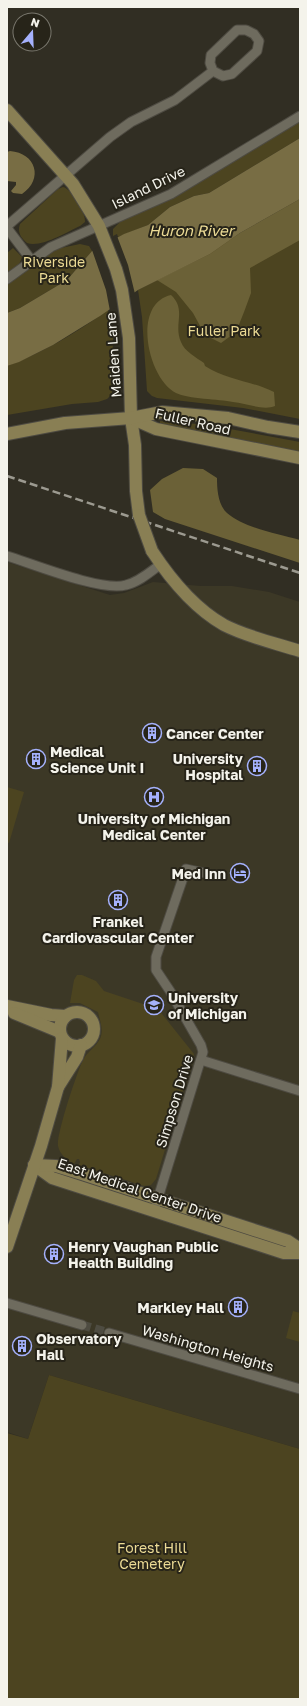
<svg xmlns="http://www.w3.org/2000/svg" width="307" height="1706" viewBox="0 0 307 1706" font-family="'Golos Text',sans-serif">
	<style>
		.built { fill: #3c3826 }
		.green { fill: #4c4420 }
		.forest { fill: #6b6137 }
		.water { fill: #786d44 }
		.pier { fill: #312e23 }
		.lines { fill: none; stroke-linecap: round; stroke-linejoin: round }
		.street-tunnel { stroke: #4e4c41; stroke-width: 9; stroke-dasharray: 9 4.5; stroke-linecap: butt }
		.street-casing { stroke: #4e4b42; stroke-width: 11 }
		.secondary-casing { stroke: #4e4b42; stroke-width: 14 }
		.street { stroke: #6e6b5e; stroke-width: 9 }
		.secondary { stroke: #897f54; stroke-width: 12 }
		.rail { stroke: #9c9a90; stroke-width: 2.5; stroke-dasharray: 8 4; stroke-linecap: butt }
		.secondary-bridge-casing { stroke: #4e4b42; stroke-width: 14; stroke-linecap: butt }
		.secondary-bridge { stroke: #897f54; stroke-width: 12 }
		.labels { text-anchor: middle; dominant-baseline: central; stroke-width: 4; stroke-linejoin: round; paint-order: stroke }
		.street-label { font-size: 14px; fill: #f4f3eb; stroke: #272419 }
		.park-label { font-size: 14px; fill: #ecdb95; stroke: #272419 }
		.poi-label { font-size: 14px; font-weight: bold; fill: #f4f3eb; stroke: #272419; text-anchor: start }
		.water-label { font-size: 15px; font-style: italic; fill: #eddc96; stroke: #272419 }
	</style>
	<rect width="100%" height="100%" fill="#312e23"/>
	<path class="built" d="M7,562L110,595L124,593L153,582L201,586H232L269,592L300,602V1449L49,1375L28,1439L7,1432Z"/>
	<g class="green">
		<path d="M300,121V138L209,193L194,196L170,207L148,225L118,237L117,234L113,236V229L120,222Z"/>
		<path d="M63,187C72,189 86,213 85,222L80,226C67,232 41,248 27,243C21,238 17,232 20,224L58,189Z"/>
		<path d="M300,199V419L243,408L157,398L152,396L147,391L142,317L138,290L180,268Z"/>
		<path d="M80,244L89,246L92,251L67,280L20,308L7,313V282L56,249Z"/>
		<path d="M13,248L22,257L19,265L7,273V253Z"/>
		<path d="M108,310L113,337L112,394L107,399L98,402L72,404L7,415V366C43,353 77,332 108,310Z"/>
		<path d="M160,421L208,425L300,442V454L160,424Z"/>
		<path d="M7,787L24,792L9,843L7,842Z"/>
		<path d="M77,975H82L96,981L104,991L158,1009L194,1054L156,1179L151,1185L144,1186L79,1165L80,1162L79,1159H77L74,1164C67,1160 60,1155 58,1146C56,1135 77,1072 83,1060C87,1052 96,1047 100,1039C104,1030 100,1021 98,1012L80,1003H70L74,980Z"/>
		<path d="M293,1311L300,1313V1342L286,1338Z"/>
		<path d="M49,1375L300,1449V1699H7V1433L28,1439Z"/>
	</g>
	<g class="forest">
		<path d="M300,199V240L250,268L251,293L244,312L236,332L221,343L205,335L193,313L176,292L157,280L210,254L240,233Z"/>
		<path d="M171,295C187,310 173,324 181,342C184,351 197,358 204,363L205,366C226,380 252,381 274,392L275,406C263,411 246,403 233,402C219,399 188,399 176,393C148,379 131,304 171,295Z"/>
		<path d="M183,468L203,469L217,478C217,489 218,505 227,513C244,528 278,534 300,540V563L165,519L153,512L150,490L162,479Z"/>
	</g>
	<g class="water">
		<path d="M300,138V199L240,233L210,254L138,290L100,316L53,345L19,362L7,366V313L20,308L67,280L92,251L124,234L148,225L170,207L194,196L209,193Z"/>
		<path d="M10,151C36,153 44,179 22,194L13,193L11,191L16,185V182L7,181V152Z"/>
	</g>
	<path class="pier" d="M117,236L128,265L135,294L110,311L106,290L92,250Z"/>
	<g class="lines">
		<path class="street-tunnel" d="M82,1325L109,1333"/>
		<g class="street-casing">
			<g id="street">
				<path d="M7,226L110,137L131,122L175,100L213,71L223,76L232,74L257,51L259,41L254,34L246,30H237L211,55L210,63L213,71"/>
				<path d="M7,228L32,261"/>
				<path d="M7,279L51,247L171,194L300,116"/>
				<path d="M7,556C33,564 102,592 126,585C139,582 150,572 161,564"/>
				<path d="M201,1060L300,1091"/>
				<path d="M154,1211L203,1052L201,1045L170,991L156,970V957L186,869L209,874"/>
				<path d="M7,1303L82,1325"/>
				<path d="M109,1333L300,1389"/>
			</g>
		</g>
		<g class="secondary-casing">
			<g id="secondary">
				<path d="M7,110L73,184L99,226L116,269L122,290L129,338L131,418L135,445L136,491L139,515"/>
				<path d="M131,418L156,429L300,458"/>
				<path d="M7,434L65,423L131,418L162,412L228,418L268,427L300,432"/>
				<path d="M152,551C171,580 194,608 224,625C247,637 275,643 300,651"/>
				<path d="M7,1006L51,1015L65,1016"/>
				<circle cx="77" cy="1029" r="17"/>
				<path d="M14,1013L60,1032"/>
				<path d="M58,1087L77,1057L81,1045"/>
				<path d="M34,1165L52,1178L284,1253H300"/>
				<path d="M34,1165L56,1166L82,1174L288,1241L300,1249"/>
				<path d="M7,1247L41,1146L58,1087L62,1038"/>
			</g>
		</g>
		<use href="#street" class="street"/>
		<use href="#secondary" class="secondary"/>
		<path class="rail" d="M7,476L300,573"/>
		<g class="secondary-bridge-casing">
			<path id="secondary-bridge" d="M139,515L152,551"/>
		</g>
		<use href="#secondary-bridge" class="secondary-bridge"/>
	</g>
	<defs>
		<g id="building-ring" transform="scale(1)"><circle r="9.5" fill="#272419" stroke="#a5b1fc" stroke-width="1.5"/><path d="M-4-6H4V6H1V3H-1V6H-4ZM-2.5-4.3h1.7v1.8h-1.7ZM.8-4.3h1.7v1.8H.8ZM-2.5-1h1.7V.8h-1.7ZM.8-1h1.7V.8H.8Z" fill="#a5b1fc"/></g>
		<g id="hospital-ring" transform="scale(1)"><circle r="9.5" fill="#272419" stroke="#a5b1fc" stroke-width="1.5"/><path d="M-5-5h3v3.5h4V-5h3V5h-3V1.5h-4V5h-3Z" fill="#a5b1fc"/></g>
		<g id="hotel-ring" transform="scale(1)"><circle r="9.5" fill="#272419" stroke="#a5b1fc" stroke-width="1.5"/><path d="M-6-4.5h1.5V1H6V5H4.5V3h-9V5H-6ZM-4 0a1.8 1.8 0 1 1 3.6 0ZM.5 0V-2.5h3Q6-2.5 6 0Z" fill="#a5b1fc"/></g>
		<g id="university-ring" transform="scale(1)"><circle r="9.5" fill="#272419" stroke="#a5b1fc" stroke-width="1.5"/><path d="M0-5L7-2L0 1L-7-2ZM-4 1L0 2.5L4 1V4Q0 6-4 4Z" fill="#a5b1fc"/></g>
	</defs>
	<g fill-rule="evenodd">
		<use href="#building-ring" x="152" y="733"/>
		<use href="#building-ring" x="36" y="759"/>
		<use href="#building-ring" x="257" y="766"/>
		<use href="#hospital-ring" x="154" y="797"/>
		<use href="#hotel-ring" x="240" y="873"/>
		<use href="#building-ring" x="118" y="900"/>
		<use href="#university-ring" x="154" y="1005"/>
		<use href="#building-ring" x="54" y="1254"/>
		<use href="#building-ring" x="238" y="1307"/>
		<use href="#building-ring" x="22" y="1346"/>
	</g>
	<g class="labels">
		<g class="street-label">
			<text transform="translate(148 187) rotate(-26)">Island Drive</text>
			<text transform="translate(113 355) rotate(-94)">Maiden Lane</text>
			<text transform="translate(193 421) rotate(13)">Fuller Road</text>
			<text transform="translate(174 1101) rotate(-73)">Simpson Drive</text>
			<text transform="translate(140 1190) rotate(19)">East Medical Center Drive</text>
			<text transform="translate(208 1348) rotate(16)">Washington Heights</text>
		</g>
		<g class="park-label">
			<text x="54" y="261">Riverside<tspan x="54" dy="16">Park</tspan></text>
			<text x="224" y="330">Fuller Park</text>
			<text x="152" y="1547">Forest Hill<tspan x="152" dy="16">Cemetery</tspan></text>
		</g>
		<g class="poi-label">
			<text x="166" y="733">Cancer Center</text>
			<text x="50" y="751">Medical<tspan x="50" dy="16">Science Unit I</tspan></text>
			<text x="243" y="758" text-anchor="end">University<tspan x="243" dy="16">Hospital</tspan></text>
			<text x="154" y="818" text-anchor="middle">University of Michigan<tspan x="154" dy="16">Medical Center</tspan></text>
			<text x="226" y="873" text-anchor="end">Med Inn</text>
			<text x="118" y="921" text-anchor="middle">Frankel<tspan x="118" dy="16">Cardiovascular Center</tspan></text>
			<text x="168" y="997">University<tspan x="168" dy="16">of Michigan</tspan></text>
			<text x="68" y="1246">Henry Vaughan Public<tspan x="68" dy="16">Health Building</tspan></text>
			<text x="224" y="1307" text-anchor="end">Markley Hall</text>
			<text x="36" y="1338">Observatory<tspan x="36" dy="16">Hall</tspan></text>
		</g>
		<g class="water-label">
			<text x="191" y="230">Huron River</text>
		</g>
	</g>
	<rect width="307" height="1706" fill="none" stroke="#f4f3eb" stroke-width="16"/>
	<g transform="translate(32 32) rotate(19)"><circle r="19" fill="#272419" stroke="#79776d"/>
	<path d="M0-3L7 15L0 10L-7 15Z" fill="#a5b1fc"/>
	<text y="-6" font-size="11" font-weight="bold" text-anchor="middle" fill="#f4f3eb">N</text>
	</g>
</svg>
